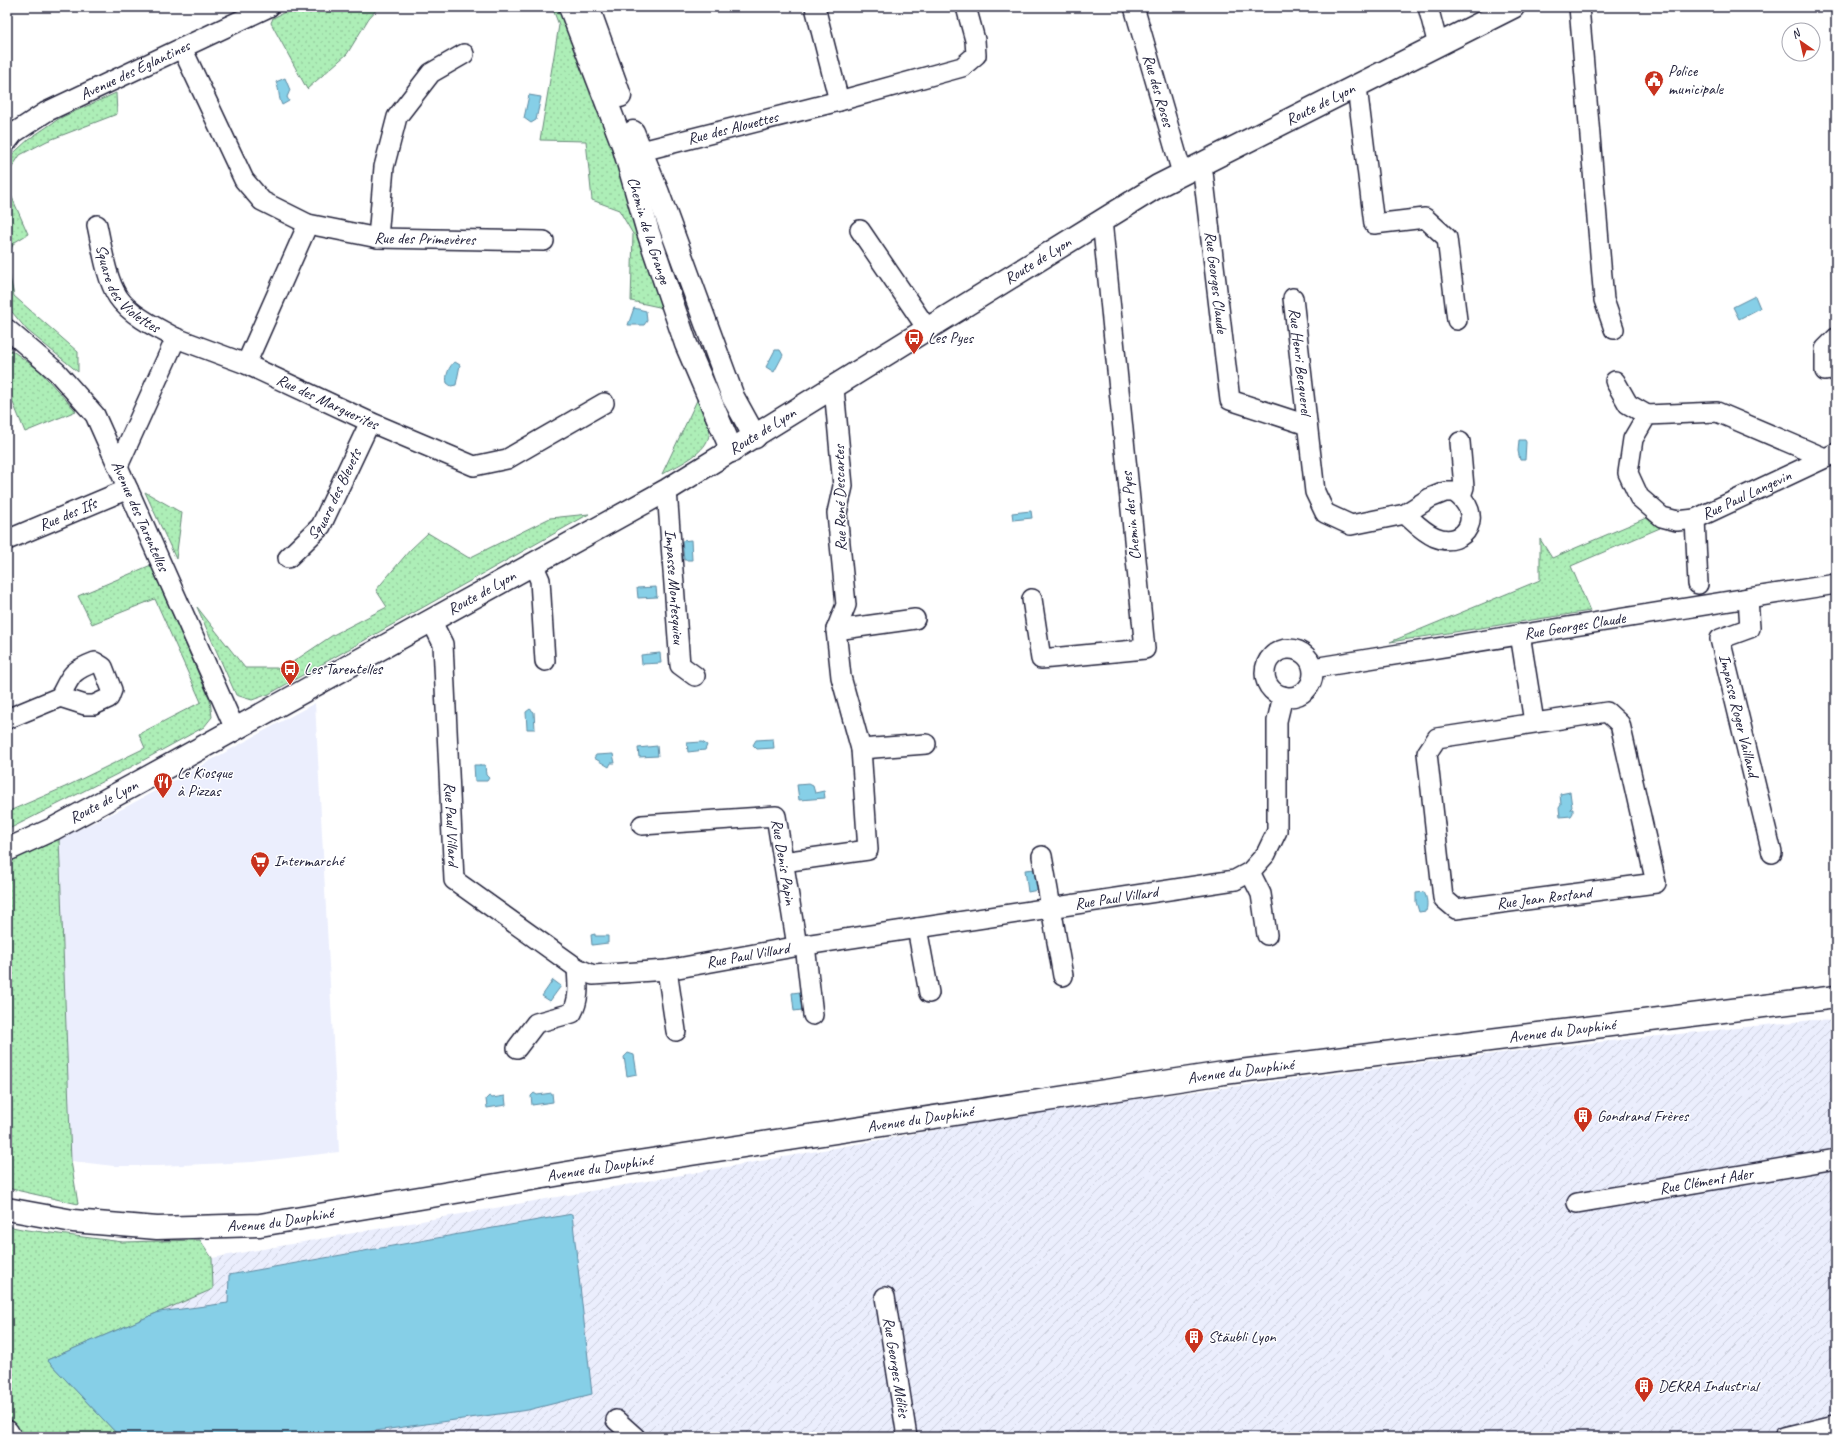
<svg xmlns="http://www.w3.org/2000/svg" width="1843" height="1444" viewBox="0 0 1843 1444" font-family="Caveat,sans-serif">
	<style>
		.built { fill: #ebeefd }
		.industrial { fill: url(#industrial-furrows) }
		.grass { fill: url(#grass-dots); stroke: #688879 }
		.water { fill: #86cfe7; stroke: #5e8aa2 }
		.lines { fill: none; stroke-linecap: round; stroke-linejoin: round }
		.street-casing { stroke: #22223b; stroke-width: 22 }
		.secondary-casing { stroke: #22223b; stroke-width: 25 }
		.street { stroke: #fff; stroke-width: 19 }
		.secondary { stroke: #fff; stroke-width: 22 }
		.labels { text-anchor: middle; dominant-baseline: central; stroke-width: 3; stroke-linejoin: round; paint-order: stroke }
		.street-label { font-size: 16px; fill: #22223b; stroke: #fff }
		.poi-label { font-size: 16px; fill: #22223b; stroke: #fff; text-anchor: start }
	</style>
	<defs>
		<pattern id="industrial-furrows" width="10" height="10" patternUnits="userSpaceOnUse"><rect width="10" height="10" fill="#ebeefd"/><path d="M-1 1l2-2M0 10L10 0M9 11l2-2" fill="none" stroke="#c9ccda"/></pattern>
		<pattern id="grass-dots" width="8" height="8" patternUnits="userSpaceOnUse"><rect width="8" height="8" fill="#adeeb7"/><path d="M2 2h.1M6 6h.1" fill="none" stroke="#95cc9e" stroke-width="1.8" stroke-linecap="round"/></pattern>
	</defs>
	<rect width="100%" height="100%" fill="#fff"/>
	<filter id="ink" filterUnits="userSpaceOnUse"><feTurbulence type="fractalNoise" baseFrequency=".025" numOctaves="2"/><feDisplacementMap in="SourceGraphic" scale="8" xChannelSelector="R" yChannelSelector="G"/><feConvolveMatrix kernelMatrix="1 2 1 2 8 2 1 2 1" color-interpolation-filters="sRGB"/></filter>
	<g filter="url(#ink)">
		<path class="built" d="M315,703L339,1152L253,1162L158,1166H114L71,1161L59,839L124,808Z"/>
		<path class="industrial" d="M1813,1020L1836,1021V1437H120L47,1360L213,1289L212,1258L1049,1110L1533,1049Z"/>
		<g class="grass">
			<path d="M295,7H379L369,18L347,54L307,89L271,23L273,18Z"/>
			<path d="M552,7H563L613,142L668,313L659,307L631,301L633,234L619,210L592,200L586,141L540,140L559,25Z"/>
			<path d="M116,93L117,114L47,141L20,155L7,175V159L29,139L60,118Z"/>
			<path d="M7,186L28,234L15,242L7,254Z"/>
			<path d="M7,263L14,296L78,352V372L27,330L7,306Z"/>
			<path d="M7,347L39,370L76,411L25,432L7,388Z"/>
			<path d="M699,396C702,406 707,416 709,426C714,451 680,464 662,474Z"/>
			<path d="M145,492L182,513L176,559Z"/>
			<path d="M589,514L269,694L252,700L236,695L197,607L245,668H284L333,635L387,607L376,590L410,550L428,533L469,558L550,518Z"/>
			<path d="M1646,518L1660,528L1571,566L1590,611L1390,642L1540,580V539L1552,558Z"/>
			<path d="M151,565L210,700L212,717L204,727L131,767L7,830V812L65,787L145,748L139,734L201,702L155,599L92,624L78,596Z"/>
			<path d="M59,839L71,1161L78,1204L7,1188V862Z"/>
			<path d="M7,1226L27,1230L123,1242L200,1240L212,1258L213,1289L47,1360L120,1437H19L7,1411Z"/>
		</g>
		<g class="water">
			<path d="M285,78L290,90L287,97L289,101L282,105C278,97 280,91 276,82Z"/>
			<path d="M529,95L541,97L536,120L531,123L524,118Z"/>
			<path d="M1755,296L1760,308L1739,319L1733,307Z"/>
			<path d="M634,308L646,311L647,321L644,325H628Z"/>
			<path d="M775,350H780L783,355L774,372L766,367Z"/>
			<path d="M455,362L460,365L456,385L451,386L447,383C445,377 449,365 455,362Z"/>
			<path d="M1519,440H1525L1526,442L1525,460H1520L1518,451Z"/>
			<path d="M1031,511L1032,518L1013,520L1012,513Z"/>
			<path d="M691,540L692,560H684L682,541Z"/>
			<path d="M656,587L657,597L638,598L637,588Z"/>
			<path d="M660,653L661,663L642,664L641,655Z"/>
			<path d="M530,709L534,712L535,729H527L526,712Z"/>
			<path d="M773,739L774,748L757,749L753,745L756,740Z"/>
			<path d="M702,742L707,745L705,750L688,752L687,743Z"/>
			<path d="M657,746L658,756L639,757L638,748Z"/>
			<path d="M613,754L615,763H611L609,767L594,758L596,755Z"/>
			<path d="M474,765H485L486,775L489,778L487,781H475Z"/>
			<path d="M809,784L813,786L815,793L824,791L825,798L799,800L797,785Z"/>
			<path d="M1570,792L1572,807L1570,809H1573V813L1571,816L1560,817L1559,808L1561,805L1560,794Z"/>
			<path d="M1035,869L1038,890L1028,892L1025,870Z"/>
			<path d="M1424,892C1427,898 1428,904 1426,911L1419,912L1416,902V893Z"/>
			<path d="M595,934V936H608V943L592,945L591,935Z"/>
			<path d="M553,980L561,986L550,1001L542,996Z"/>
			<path d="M800,992L802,1010L794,1011L792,993Z"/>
			<path d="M628,1053L634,1055L637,1074L627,1076L624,1057Z"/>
			<path d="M534,1093L537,1095L552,1093L553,1102L532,1105L531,1096Z"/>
			<path d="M489,1096L492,1098L505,1096L506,1105L487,1108L486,1099Z"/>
			<path d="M572,1214L592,1394L528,1410L331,1437H120L47,1360L159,1312L228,1303L229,1275Z"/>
		</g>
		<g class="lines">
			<g class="street-casing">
				<g id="street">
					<path d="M815,7L839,101"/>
					<path id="s1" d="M1134,7L1182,173"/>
					<path d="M1428,7L1438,45"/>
					<path d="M1579,7L1604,300L1614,329"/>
					<path id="s2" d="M182,48L244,180L262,201L308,224L378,238L544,241"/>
					<path d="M1357,87L1374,224L1425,218L1447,238L1457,320"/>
					<path id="s3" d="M7,142L14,133L46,112L269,7"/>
					<path id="s4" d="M626,155L839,101L962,67L976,55L975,40L966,7"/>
					<path id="s5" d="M1202,164L1230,400L1307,425"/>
					<path id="s6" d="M97,225C102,247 106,279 118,297C130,315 157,328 176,338"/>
					<path d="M860,230L928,330"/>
					<path d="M378,238L384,167L397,117L431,73L464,54"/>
					<path id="s7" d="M1293,298L1315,492L1325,513L1351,525L1405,514L1430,498L1445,492H1454C1486,513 1466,550 1435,537C1423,532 1414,522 1405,514"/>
					<path id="s8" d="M7,329L57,372L95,415L235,729"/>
					<path d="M246,364L308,224"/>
					<path d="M1825,371V349L1836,338"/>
					<path d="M1615,381L1628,404L1647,415"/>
					<path d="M1460,442L1464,487L1461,496"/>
					<path id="s9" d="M1825,458L1717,412L1647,415L1633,439L1628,473L1639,497L1662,517L1677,521L1695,519L1836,453"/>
					<path id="s10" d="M118,466L176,338L246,364L370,422L474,466L507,459L604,403"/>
					<path id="s11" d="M667,490L680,665L695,676"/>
					<path d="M1695,519L1698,584"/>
					<path id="s12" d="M7,540L128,489"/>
					<path id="s13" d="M288,558L321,526L370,422"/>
					<path d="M533,564L540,580L545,661"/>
					<path id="s14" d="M1748,598L1750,628L1720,639L1772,853"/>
					<path d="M1032,599L1041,659L1145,649L1102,220"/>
					<path id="s15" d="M431,620L443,644L454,880L577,968L593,975L667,970L805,945L1235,880L1250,872L1266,854L1277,831V721L1283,696"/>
					<path d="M836,630L915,619"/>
					<path d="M1520,634L1534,722"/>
					<circle cx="1289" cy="673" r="24"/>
					<path id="s16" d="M1313,668L1836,584"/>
					<path d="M1607,712L1620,724L1656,883L1456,909L1443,898L1427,753L1437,738Z"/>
					<path d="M7,719L60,697L85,705H94L109,698L112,690L103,667L95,662C71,671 71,675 60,697"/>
					<path d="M861,749L926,744"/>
					<path id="s17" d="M642,825L776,816L797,946"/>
					<path d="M1042,856L1063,976"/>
					<path d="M783,862L868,850L861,749L841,677L836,630L846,605L837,513L843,486L834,388"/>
					<path d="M1250,872L1261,894L1267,935"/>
					<path d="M917,928L929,993"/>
					<path d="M805,945L813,1015"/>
					<path d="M667,970L676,1031"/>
					<path d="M517,1048L536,1023L572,1013C580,999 578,984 577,968"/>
					<path id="s18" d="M1577,1203L1836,1159"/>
					<path id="s19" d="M885,1297L907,1437"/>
					<path d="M616,1420L635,1437"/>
					<path d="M1786,1437L1836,1425"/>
				</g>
			</g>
			<g class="secondary-casing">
				<g id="secondary">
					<path id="s20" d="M570,7L623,145L648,232L686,344L732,451"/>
					<path d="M588,7L620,96"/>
					<path d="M633,132L658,193L733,397L755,437"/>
					<path id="s21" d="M7,850L53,829L145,779L667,490L1158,186L1513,7"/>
					<path id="s22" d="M7,1209L73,1221L157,1228L260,1225L585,1170L1224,1073L1836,997"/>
					<path d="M7,1432L10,1437"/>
				</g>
			</g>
			<use href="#street" class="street"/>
			<use href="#secondary" class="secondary"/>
		</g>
	</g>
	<defs>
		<g id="civic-pin" transform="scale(1)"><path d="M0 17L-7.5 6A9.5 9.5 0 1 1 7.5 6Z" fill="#c8321e" stroke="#fff"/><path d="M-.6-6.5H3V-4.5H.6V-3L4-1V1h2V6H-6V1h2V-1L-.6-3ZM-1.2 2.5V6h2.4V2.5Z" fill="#fff"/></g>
		<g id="bus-pin" transform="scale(1)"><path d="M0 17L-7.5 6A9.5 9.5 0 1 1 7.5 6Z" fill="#c8321e" stroke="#fff"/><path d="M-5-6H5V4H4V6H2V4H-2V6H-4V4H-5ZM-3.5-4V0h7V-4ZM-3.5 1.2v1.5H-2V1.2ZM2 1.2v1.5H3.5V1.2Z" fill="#fff"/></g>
		<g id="restaurant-pin" transform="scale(1)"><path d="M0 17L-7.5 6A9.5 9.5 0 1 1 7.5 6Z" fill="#c8321e" stroke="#fff"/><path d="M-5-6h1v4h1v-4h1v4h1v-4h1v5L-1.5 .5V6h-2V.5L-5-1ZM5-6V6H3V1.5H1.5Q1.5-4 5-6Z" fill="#fff"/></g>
		<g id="supermarket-pin" transform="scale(1)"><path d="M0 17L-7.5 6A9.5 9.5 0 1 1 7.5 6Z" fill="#c8321e" stroke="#fff"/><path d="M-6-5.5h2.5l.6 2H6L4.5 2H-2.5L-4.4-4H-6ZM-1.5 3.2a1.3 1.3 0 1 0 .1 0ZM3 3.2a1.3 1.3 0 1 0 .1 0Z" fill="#fff"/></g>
		<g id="building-pin" transform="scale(1)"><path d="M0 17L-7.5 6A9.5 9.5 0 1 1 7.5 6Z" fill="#c8321e" stroke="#fff"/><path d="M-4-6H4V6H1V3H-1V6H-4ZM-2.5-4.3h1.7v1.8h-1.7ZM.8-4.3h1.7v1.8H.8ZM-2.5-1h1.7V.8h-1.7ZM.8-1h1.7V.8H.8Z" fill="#fff"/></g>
	</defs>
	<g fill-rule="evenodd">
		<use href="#civic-pin" x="1654" y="80"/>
		<use href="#bus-pin" x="914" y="338"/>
		<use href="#bus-pin" x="290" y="669"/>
		<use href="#restaurant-pin" x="163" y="782"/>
		<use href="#supermarket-pin" x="260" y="861"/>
		<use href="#building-pin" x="1583" y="1116"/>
		<use href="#building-pin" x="1194" y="1337"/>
		<use href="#building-pin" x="1644" y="1386"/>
	</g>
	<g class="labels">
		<g class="street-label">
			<text stroke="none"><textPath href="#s3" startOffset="148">Avenue des Églantines</textPath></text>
			<text stroke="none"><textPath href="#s1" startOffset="87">Rue des Roses</textPath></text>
			<text stroke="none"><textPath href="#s21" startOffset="1511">Route de Lyon</textPath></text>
			<text stroke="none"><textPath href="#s4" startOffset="110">Rue des Alouettes</textPath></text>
			<text stroke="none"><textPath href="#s20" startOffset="237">Chemin de la Grange</textPath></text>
			<text stroke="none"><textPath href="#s2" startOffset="343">Rue des Primevères</textPath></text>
			<text stroke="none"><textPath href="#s21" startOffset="1188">Route de Lyon</textPath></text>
			<text stroke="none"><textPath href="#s5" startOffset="119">Rue Georges Claude</textPath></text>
			<text stroke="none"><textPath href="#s6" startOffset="74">Square des Violettes</textPath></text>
			<text stroke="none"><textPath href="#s7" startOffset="64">Rue Henri Becquerel</textPath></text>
			<text stroke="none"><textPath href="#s10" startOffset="305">Rue des Marguerites</textPath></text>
			<text stroke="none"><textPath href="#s21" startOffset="864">Route de Lyon</textPath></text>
			<text stroke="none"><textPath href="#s13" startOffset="80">Square des Bleuets</textPath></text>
			<text stroke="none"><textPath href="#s9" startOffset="397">Rue Paul Langevin</textPath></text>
			<text transform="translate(840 498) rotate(-91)">Rue René Descartes</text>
			<text stroke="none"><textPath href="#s12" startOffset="66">Rue des Ifs</textPath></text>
			<text stroke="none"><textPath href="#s8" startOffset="234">Avenue des Tarentelles</textPath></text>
			<text transform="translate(1131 516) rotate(-96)">Chemin des Pyes</text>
			<text stroke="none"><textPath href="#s11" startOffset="97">Impasse Montesquieu</textPath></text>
			<text stroke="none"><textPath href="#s21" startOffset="540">Route de Lyon</textPath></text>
			<text stroke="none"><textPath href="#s16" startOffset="265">Rue Georges Claude</textPath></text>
			<text stroke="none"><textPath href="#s14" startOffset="141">Impasse Roger Vailland</textPath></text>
			<text stroke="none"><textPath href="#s21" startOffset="108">Route de Lyon</textPath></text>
			<text stroke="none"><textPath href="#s15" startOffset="207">Rue Paul Villard</textPath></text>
			<text stroke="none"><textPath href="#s17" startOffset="181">Rue Denis Papin</textPath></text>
			<text stroke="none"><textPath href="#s15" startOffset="961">Rue Paul Villard</textPath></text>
			<text transform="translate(1544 898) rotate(-7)">Rue Jean Rostand</text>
			<text stroke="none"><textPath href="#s15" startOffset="588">Rue Paul Villard</textPath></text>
			<text stroke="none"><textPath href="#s22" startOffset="1571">Avenue du Dauphiné</textPath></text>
			<text stroke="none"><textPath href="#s22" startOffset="1247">Avenue du Dauphiné</textPath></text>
			<text stroke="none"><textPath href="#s22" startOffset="923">Avenue du Dauphiné</textPath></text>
			<text stroke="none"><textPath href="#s22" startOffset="599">Avenue du Dauphiné</textPath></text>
			<text stroke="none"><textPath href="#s18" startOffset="131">Rue Clément Ader</textPath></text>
			<text stroke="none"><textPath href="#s22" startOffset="275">Avenue du Dauphiné</textPath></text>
			<text stroke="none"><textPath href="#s19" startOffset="71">Rue Georges Méliès</textPath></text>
		</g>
		<g class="poi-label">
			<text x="1668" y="71">Police<tspan x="1668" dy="18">municipale</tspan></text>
			<text x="928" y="338">Les Pyes</text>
			<text x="304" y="669">Les Tarentelles</text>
			<text x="177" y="773">Le Kiosque<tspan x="177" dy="18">à Pizzas</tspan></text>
			<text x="274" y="861">Intermarché</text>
			<text x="1597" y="1116">Gondrand Frères</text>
			<text x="1208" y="1337">Stäubli Lyon</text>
			<text x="1658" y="1386">DEKRA Industrial</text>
		</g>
	</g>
	<rect width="1843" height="1444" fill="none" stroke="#fff" stroke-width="24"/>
	<rect x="12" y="12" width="1819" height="1420" fill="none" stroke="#22223b" stroke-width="1.5" filter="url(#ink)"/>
	<g transform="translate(1801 42) rotate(326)"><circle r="19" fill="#ffffff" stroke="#a7a7b1"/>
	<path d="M0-3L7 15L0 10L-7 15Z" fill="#c8321e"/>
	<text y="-6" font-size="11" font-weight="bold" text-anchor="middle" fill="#22223b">N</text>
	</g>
</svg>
